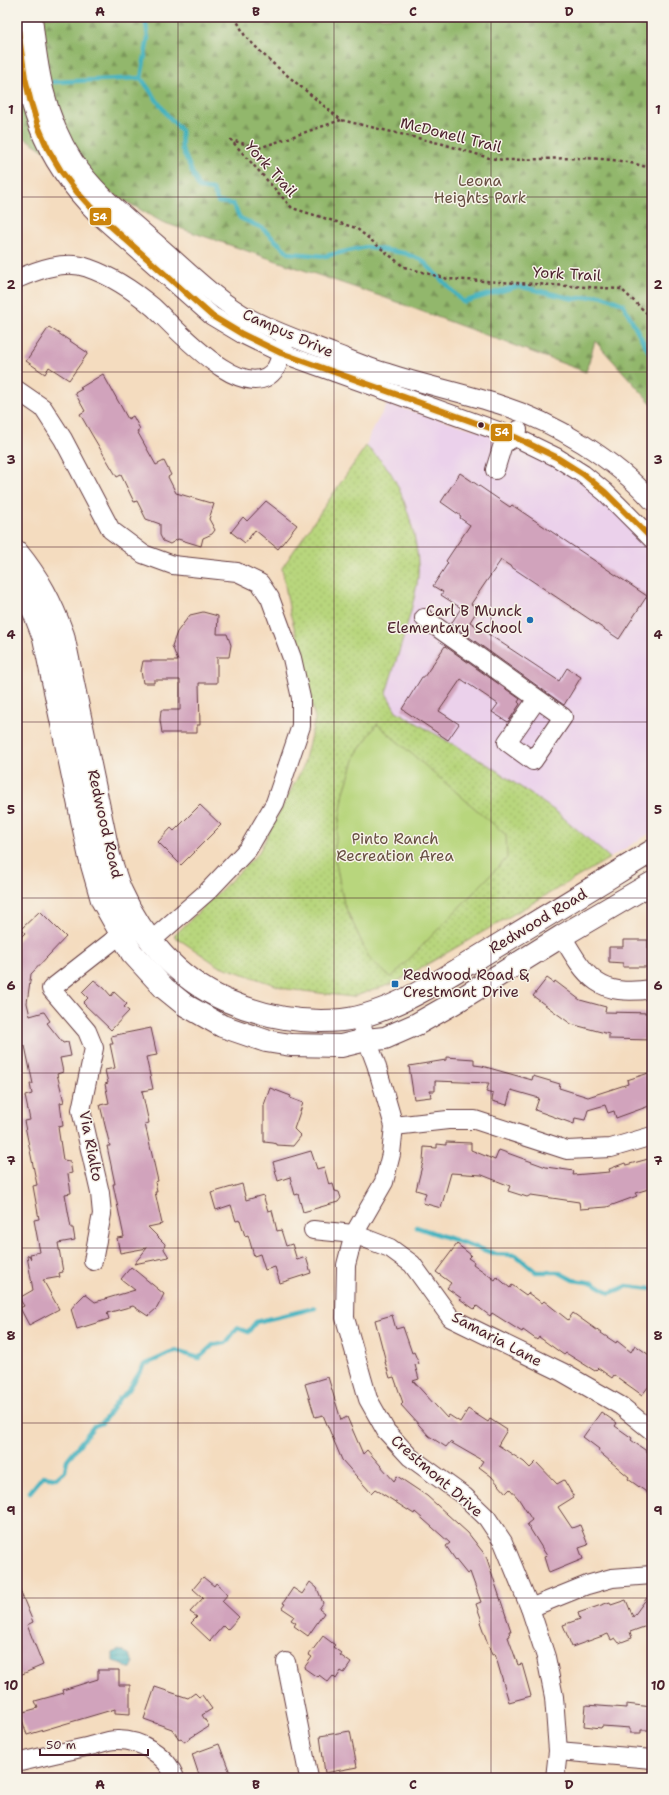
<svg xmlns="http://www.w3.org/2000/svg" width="669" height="1795" viewBox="0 0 669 1795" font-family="'Shantell Sans',sans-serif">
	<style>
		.built { fill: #ebd1eb }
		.grass { fill: url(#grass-dots); stroke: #817a54 }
		.forest { fill: url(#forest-firs); stroke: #6e6b4c }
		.pitch { fill: #b8d67d; stroke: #817a54 }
		.water { fill: url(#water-rules); stroke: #476875 }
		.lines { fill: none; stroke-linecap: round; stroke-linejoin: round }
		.stream { stroke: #44b2bf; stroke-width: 4.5 }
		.building { fill: #d1a3bc }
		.minor-casing { stroke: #643b41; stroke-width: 20 }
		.major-casing { stroke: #643b41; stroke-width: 24 }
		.path { stroke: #643b41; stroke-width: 2.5; stroke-dasharray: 3 3; stroke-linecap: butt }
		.minor { stroke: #fff; stroke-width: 18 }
		.major { stroke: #fff; stroke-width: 22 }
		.bus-1-casing { stroke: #f7f3e8; stroke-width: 9 }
		.bus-1 { stroke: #cc840b; stroke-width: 6 }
		.grid { fill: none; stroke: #4a1f2b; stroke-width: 1; stroke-opacity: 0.55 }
		.bus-dot { fill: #4a1f2b; stroke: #f7f3e8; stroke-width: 1.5 }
		.poi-dot { fill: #1f6fb2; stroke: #f7f3e8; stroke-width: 1.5 }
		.labels { text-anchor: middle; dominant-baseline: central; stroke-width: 3; stroke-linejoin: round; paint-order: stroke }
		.street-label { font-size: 15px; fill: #4a1f2b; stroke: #f7f3e8 }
		.park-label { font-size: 15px; fill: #664d40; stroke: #f7f3e8 }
		.poi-label { font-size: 15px; fill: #4a1f2b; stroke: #f7f3e8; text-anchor: end }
		.line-badge { stroke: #f7f3e8; stroke-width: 1.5 }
		.badge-label { font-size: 11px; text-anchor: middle; font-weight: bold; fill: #fff }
		.neatline { fill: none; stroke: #4a1f2b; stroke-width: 1.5 }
		.grid-label { font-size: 13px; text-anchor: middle; font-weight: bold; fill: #4a1f2b }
	</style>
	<defs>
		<pattern id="grass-dots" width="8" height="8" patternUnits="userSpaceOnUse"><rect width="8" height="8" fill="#b8d67d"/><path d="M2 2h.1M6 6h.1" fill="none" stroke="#a0b76c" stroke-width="1.8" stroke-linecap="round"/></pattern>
		<pattern id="forest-firs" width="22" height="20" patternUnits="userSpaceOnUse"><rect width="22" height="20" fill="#92b76c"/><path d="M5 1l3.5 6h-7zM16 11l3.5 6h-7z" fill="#799459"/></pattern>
		<pattern id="water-rules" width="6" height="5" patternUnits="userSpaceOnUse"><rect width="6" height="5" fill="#44b2bf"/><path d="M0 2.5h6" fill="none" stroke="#3b909b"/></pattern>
	</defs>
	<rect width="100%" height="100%" fill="#f7f3e8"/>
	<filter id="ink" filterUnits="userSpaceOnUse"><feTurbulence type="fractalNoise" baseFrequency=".025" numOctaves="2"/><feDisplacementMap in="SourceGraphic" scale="8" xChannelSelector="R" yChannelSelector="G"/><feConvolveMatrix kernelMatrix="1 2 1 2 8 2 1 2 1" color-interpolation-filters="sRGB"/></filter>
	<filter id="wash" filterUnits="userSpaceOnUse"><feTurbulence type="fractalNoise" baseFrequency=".012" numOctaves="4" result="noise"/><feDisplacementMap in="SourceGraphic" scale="16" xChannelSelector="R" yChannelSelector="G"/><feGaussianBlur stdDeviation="0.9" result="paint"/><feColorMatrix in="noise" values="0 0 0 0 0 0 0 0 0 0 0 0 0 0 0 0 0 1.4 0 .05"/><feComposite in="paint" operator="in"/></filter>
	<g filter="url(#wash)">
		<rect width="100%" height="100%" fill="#f4dcbf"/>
		<path class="built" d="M387,404L493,435L569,469L652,542V832L610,858L558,813L490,766L396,711L386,693L397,657L417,583V557L413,528L404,500L389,470L366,446L370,434Z"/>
		<path class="grass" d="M366,446C374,454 383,462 389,470C406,496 423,554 417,584C410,621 397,657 386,693L396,711L490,766L558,813L610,858L395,983L352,997L287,989L217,965L174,936L258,854L303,767L315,719L304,661L290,613L282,568Z"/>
		<path class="forest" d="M17,17H652V404L595,341L586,372L383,297L162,222L97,185L17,133Z"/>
		<path class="pitch" d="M377,724L506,835L507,858L391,978L369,958L344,904L334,853L344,792L356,754Z"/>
		<path class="water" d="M119,1650L129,1654L134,1662L131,1668H129L123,1664L113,1661V1653Z"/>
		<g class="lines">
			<g class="stream">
				<path d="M145,17L148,38L141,78L168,116L181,130L182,149L199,188L213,190L218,202L233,204L240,218L262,228L289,253L325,256L366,247L404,253L422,260L463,302L518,286L574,299L600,295L623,304L652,358"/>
				<path d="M53,82L141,78"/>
				<path d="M17,110L22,103"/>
				<path d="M416,1227L496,1254L516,1255L536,1272H558L573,1280L594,1283L610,1293L627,1286L652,1289"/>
				<path d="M30,1492L43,1476L57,1478L65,1471L67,1460L94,1426L102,1423L119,1399L128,1391L144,1365L175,1351L199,1358L213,1345L226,1343L237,1328L248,1332L256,1322L315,1308"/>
			</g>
		</g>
		<g id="blocks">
			<g class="building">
				<path d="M49,327L88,353L69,380L49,367L45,374L26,361Z"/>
				<path d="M103,374L128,419L133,416L140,429L137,431L156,465L164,461L171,475L168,477L176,493L214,504L209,519L215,530L212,534L203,538L201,546L178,539L170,544L163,541L160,535V524L146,519L137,501L134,502L121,475L117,477L92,435L80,414L85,411L75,393L82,389L80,388Z"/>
				<path d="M460,473L510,507L512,505L647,596L619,639L501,560L471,604L478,609L470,622L559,681L567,668L581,677L564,705L451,624L461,608L441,595L443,592L433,586L448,563L446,561L470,525L460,518L461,516L441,502Z"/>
				<path d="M266,501L297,525L278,549L255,530L245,543L231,532L243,517L247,521Z"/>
				<path d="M203,612L218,616L217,634H227L231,645L229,657H217V683H199L200,725H197V733H162L160,720L161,710H180V680H154V683H143L141,671L143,661H178L172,646L177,632L190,615Z"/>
				<path d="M445,646L520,699L518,702L520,704L508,722L492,712L498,704L461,679L439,711L459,724L448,740L402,709L422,677H424Z"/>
				<path d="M200,805L221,825L181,865L158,842L171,828L174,831Z"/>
				<path d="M40,911L66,937L31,974L27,1003L30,1016L44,1012L50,1021L47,1023L63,1043L68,1042L71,1056L60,1058L63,1072L57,1074L64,1102L60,1103L63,1126L58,1127L63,1160L70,1161L72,1173L68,1174L71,1193L65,1194L71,1228H73L75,1240L58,1243L63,1272L59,1273L60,1277L43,1280L59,1309L29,1325L20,1308L24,1306L19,1298L33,1290L27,1256L29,1255L31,1259L30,1254L40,1252L34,1220L39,1219L33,1186L37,1185L24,1121L30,1120L25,1096L32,1094L30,1084H33L25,1046L17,1048V941L25,933L21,929Z"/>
				<path d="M623,940H648V967H623V963L609,962V947H623Z"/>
				<path d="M547,978L554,983L555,981L580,1000L606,1007L605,1012L652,1013V1040L609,1039V1034L571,1024L533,996Z"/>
				<path d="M94,980L104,988L111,996L114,992L127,1004L124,1007L129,1011L111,1030L83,1003L88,998L82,992Z"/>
				<path d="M151,1028L157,1055L146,1057L153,1089L142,1091L149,1123L145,1124L158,1181L155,1182L157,1192H155L162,1224L148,1227L165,1244L164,1249L169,1257L134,1264L147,1248L120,1253L117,1238L124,1237L113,1184H115L107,1146H110L100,1105L109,1103L105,1084L108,1083L105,1070L115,1068L110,1044H113L111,1036Z"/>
				<path d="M446,1057L474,1059V1065L482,1066L532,1080L533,1076L560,1084L559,1088L588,1097L628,1084L627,1080L652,1072V1105L616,1118L614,1111L608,1113L605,1105L588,1110L585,1120L575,1118L574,1124L535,1110L539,1098L511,1090L507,1105L492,1101L493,1094L486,1092L489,1083L435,1081V1091H430L431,1097L414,1099L409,1066L446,1060Z"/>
				<path d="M270,1088L291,1096L290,1098L303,1103L294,1129L301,1136L293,1146L277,1145V1144L273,1143L264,1142V1105Z"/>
				<path d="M446,1142L471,1143V1150L495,1160L499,1150L546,1167L574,1171L573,1175L610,1172L609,1169L625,1163L626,1165L652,1158V1188L635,1193L637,1196L607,1207L580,1209L579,1202L531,1195L527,1197L508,1191L510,1186L482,1175L451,1173L441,1208L423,1203L426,1193L416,1190L423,1162L424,1147L437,1148V1144L446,1145Z"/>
				<path d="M311,1151L317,1169L324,1167L329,1185L333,1184L335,1191L339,1192L341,1198L338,1202L303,1212L298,1194L295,1195L290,1177L278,1181L273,1162Z"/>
				<path d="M242,1184L246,1200L263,1195L268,1211L272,1210L277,1231L281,1230L286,1246L292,1244L297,1260L306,1257L311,1273L280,1283L275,1267L265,1270L260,1254L254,1256L248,1235L245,1236L240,1220L236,1221L231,1205L216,1210L211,1193Z"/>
				<path d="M457,1244L471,1255L468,1258L474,1262L473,1264L495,1280L497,1277L510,1288L512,1285L526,1295L528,1293L542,1303L544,1301L568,1320L573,1313L601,1333L616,1343L617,1341L631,1352L635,1345L652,1357V1382L642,1395L614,1375L612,1378L598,1368L595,1371L566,1353L564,1355L539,1337L537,1340L523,1330L522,1332L492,1313L490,1316L477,1306L474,1309L460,1299L461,1298L447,1288L451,1283L436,1272Z"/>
				<path d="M131,1267L164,1294L157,1308L148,1316L133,1306L107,1313L109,1319L77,1329L71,1309L77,1302L85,1294L95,1302L135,1290L121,1279Z"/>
				<path d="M392,1315L396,1329L403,1327L412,1353L414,1352L419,1364L415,1365L419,1379L413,1381L447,1418L449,1415L460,1422L468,1409L488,1422L490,1419L507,1430L498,1445L524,1462L530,1468L536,1462L557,1484L564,1480L574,1497L558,1507L572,1528L580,1525L588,1545L579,1548L583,1559L549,1573L544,1557L547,1556L527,1524L532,1520L518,1498L510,1489L506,1493L491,1476L479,1467L483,1461L450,1442L446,1447L429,1436L401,1405L403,1403L394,1377L390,1378L385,1362H386L375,1320Z"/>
				<path d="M328,1377L341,1420L347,1417L363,1454L367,1450L394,1481L397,1476L427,1496L468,1533L486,1556L511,1631H509L510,1636L508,1637L518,1665L522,1664L531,1696L509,1702L495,1654L492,1655L480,1622L482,1621L476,1604L481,1602L470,1572L467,1574L455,1559L446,1546L450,1543L415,1512L414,1514L375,1489L371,1493L342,1460L323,1415L315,1417L305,1384Z"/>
				<path d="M601,1412L617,1423L615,1426L632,1438L631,1440L652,1455V1496L628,1479L629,1477L598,1451L599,1449L583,1437Z"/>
				<path d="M203,1577L214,1586L216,1583L228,1594L222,1601L239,1617L227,1630L223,1626L210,1641L191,1623L197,1617L190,1612L203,1598L193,1589Z"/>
				<path d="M310,1582L317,1588L323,1603L319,1609L324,1613L308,1636L294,1626L296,1623L291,1620L294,1616L282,1608L285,1604L283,1603L293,1588L302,1594Z"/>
				<path d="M17,1583L33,1622L27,1625L43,1665L20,1675L17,1667Z"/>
				<path d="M652,1591V1624L630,1632L632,1638L619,1643L615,1638L611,1640L608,1634L572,1647L563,1625L580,1619L578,1613L610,1602L611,1605L626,1600L633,1617Z"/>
				<path d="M323,1636L335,1645L333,1647L341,1653L340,1655L351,1663L344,1673L341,1671L336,1679L333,1676L328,1682L319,1675L317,1677L304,1668L312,1657L309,1655Z"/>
				<path d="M98,1670H119V1685H130V1714L115,1713V1709L27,1735L20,1713L38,1708L35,1701L64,1693L63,1690L98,1679Z"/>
				<path d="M155,1687L188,1698L195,1693L199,1697L202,1695L212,1709L202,1715L209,1726L184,1742L181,1738L179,1739L172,1729L144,1719Z"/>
				<path d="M626,1704L652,1707V1730H641V1733H630V1728L602,1726L601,1728L584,1726L586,1705L626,1708Z"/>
				<path d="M350,1731L357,1767L325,1773L320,1736Z"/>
				<path d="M219,1744L230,1773L224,1775L225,1778H200L192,1754Z"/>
			</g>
		</g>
	</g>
	<g filter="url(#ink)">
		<use href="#blocks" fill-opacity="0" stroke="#643b41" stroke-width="1"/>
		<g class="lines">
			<g class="minor-casing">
				<g id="minor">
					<path d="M33,17C38,67 45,117 74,161C94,191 123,214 150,238C182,265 215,300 251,319C278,333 305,342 333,353C351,360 369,368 388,373C425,385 464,393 501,405C554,422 615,459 652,501"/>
					<path d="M17,23C26,103 38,155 97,214L212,316L242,334L281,353L515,437L556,457L583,474L605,492L652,539"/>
					<path d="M17,279C37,270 66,259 88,268C111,276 134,291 153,307C173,325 247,411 276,368C280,361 282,350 285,342"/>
					<path d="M17,390L43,408L63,439L111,530L143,554L173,565L237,572L260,583L270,598L292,658L301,698V726L275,803L248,849L208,891L151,941"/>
					<path d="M495,470L503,444L515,437L518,430"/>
					<path d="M424,618L563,717L533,761L507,742L537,699"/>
					<path d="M562,936C587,979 599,997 652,989"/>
					<path d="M358,1016L376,1064L394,1126L391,1154L384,1182L354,1234L346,1265L345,1318L368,1399L386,1431L410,1457L464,1496L487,1518L503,1542L530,1608L546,1657L554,1697L558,1751L555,1778"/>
					<path d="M394,1126L448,1120H475L567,1150L611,1148L652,1136"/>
					<path d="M313,1230L354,1234L390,1248L412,1264L451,1318L562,1372L621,1406L652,1431"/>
					<path d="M93,1261L102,1214L100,1193L81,1110L94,1048L87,1031L51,989L120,935"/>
					<path d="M530,1608L587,1585L612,1578L652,1575"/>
					<path d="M286,1662L309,1778"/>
					<path d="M558,1751L652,1759"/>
					<path d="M17,1763C40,1757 63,1752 86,1747C96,1745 107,1740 116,1740C140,1739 167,1755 175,1778"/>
				</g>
			</g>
			<g class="major-casing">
				<g id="major">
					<path d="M17,552C39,579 51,602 63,635L109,856C113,867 116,880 121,891C142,938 178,979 225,1000C262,1016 302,1024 342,1020C393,1014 449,975 492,949C546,916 599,884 652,851"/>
					<path d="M17,583L34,612L44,638L90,858L102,900L132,953L164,988L185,1005L222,1026L266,1041L291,1045L341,1046L366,1040L385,1038L417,1024L454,1003L562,936L652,883"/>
				</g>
			</g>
			<g class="path">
				<path d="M235,17L245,36L270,61L341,120L443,144L489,158L504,160C553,160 605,152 652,169"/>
				<path d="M341,120L259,148L231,140L292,208L356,228L404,267L448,279L621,289L652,318"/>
			</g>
			<use href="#minor" class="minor"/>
			<use href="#major" class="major"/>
			<g class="bus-1-casing">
				<path id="bus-1" d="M17,23L25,78L31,103L38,126L48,149L61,171L77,192L97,214L212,316L242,334L281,353L515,437L556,457L583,474L605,492L652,539"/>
			</g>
			<use href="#bus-1" class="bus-1"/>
		</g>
	</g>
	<path class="grid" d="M178,17V1778M334,17V1778M491,17V1778M17,197H652M17,372H652M17,547H652M17,722H652M17,898H652M17,1073H652M17,1248H652M17,1423H652M17,1598H652"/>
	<circle class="bus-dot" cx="481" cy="425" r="3.5"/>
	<g class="poi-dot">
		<circle cx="530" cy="620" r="4"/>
		<rect x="391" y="980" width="8" height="8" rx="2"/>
	</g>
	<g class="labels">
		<g class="street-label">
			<text transform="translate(451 135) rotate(14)">McDonell Trail</text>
			<text transform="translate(271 169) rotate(48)">York Trail</text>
			<text transform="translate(567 274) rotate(3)">York Trail</text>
			<text transform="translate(288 333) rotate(24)">Campus Drive</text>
			<text transform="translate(105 824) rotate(77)">Redwood Road</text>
			<text transform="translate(538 921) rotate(-31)">Redwood Road</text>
			<text transform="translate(91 1146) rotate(79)">Via Rialto</text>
			<text transform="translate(497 1339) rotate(28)">Samaria Lane</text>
			<text transform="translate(437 1476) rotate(41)">Crestmont Drive</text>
		</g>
		<g class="park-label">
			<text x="480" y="181">Leona<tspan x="480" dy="17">Heights Park</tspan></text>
			<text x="395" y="839">Pinto Ranch<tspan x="395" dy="17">Recreation Area</tspan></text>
		</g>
		<g class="poi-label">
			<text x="522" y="611">Carl B Munck<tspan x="522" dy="17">Elementary School</tspan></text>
			<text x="403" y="975" text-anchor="start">Redwood Road &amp;<tspan x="403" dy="17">Crestmont Drive</tspan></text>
		</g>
	</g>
	<g class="line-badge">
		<rect x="89" y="207" width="23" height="19" rx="4" fill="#cc840b"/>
		<rect x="490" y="423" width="23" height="19" rx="4" fill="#cc840b"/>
	</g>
	<g class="badge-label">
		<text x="100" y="221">54</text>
		<text x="502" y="436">54</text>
	</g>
	<rect width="669" height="1795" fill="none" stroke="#f7f3e8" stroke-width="44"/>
	<path d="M40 1749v6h108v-6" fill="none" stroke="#4a1f2b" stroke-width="2"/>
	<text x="46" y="1749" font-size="12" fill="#4a1f2b" stroke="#f7f3e8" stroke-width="3" paint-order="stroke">50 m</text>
	<rect x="22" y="22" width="625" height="1751" class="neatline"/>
	<g class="grid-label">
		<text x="100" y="16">A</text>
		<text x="256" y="16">B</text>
		<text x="413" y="16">C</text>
		<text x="569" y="16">D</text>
		<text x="11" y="114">1</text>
		<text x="658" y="114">1</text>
		<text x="11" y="289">2</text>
		<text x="658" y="289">2</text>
		<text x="11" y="464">3</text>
		<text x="658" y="464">3</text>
		<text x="11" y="639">4</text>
		<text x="658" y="639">4</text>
		<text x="11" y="814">5</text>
		<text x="658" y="814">5</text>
		<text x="11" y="990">6</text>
		<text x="658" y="990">6</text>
		<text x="11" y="1165">7</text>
		<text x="658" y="1165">7</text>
		<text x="11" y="1340">8</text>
		<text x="658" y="1340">8</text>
		<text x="11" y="1515">9</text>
		<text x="658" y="1515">9</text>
		<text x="11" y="1690">10</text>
		<text x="658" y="1690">10</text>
		<text x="100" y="1789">A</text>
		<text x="256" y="1789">B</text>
		<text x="413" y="1789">C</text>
		<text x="569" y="1789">D</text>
	</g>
</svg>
